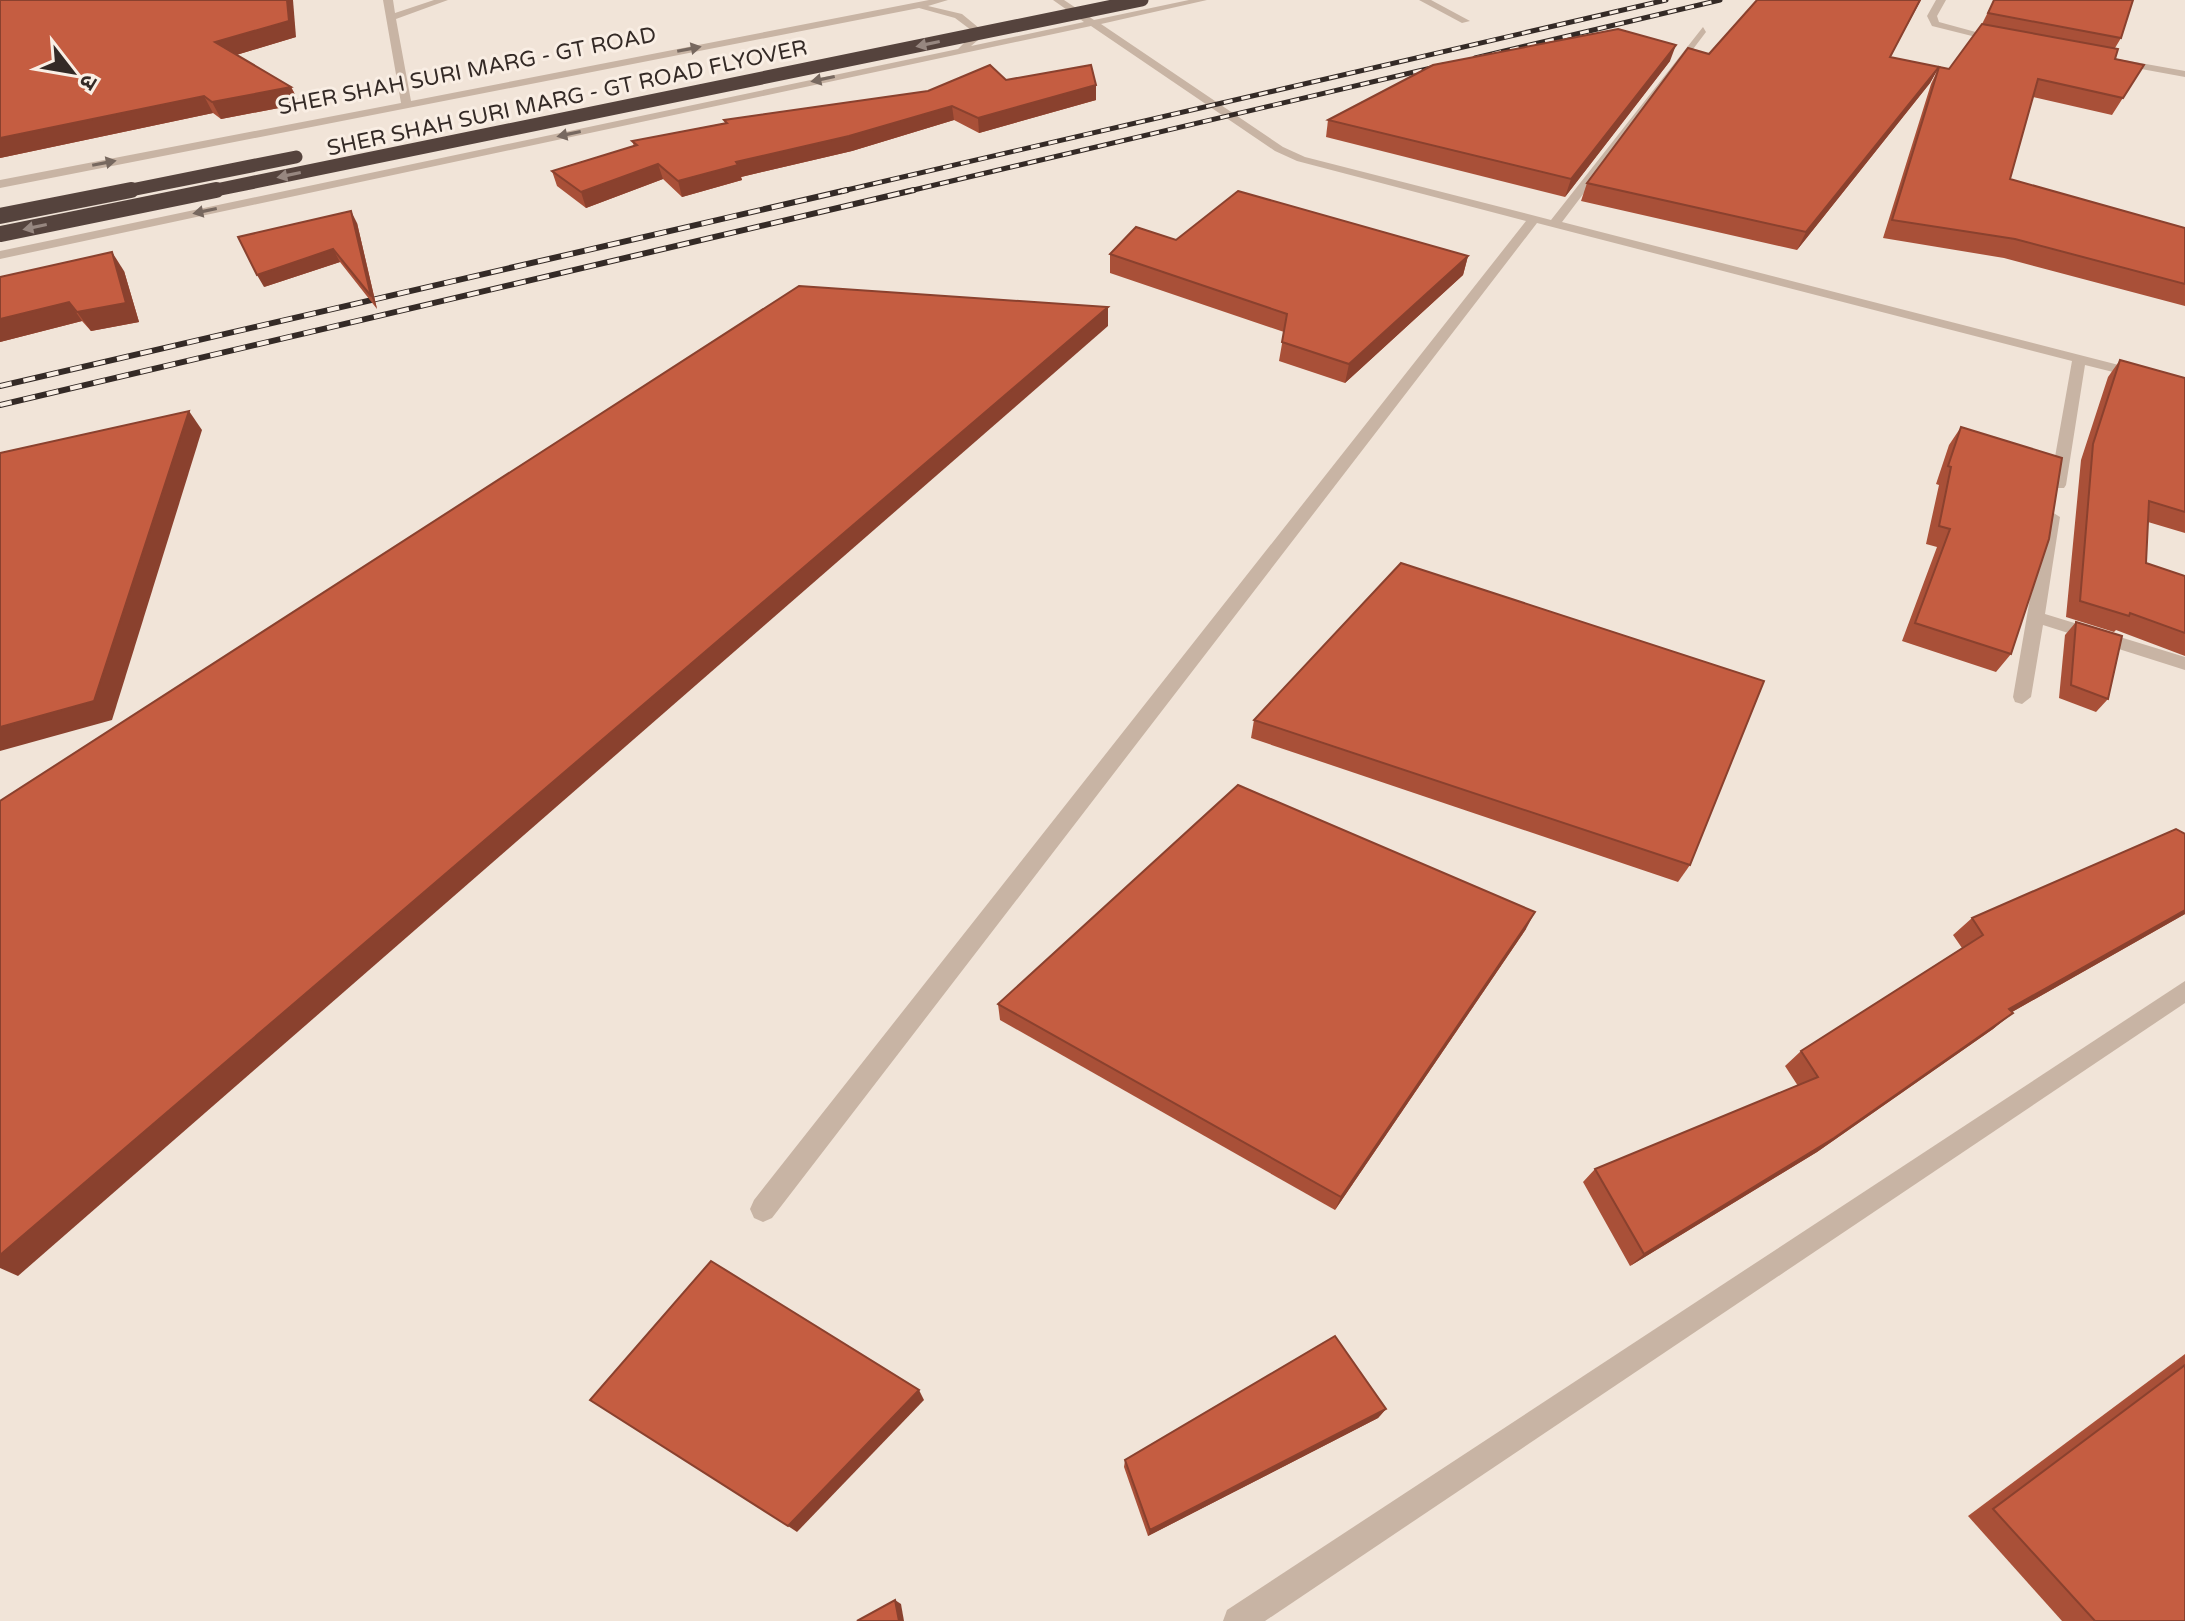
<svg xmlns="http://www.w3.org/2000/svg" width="2185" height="1621" viewBox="0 0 2185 1621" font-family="'Varela Round','Noto Sans Devanagari',sans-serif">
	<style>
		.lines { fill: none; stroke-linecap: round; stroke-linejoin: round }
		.minor { fill: #c8b4a4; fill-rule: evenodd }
		.rail-far1-casing { stroke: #342a26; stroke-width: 5 }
		.rail-casing { stroke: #342a26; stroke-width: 6 }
		.rail-far1 { stroke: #f9eee4; stroke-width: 3; stroke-dasharray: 9; stroke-linecap: butt }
		.rail { stroke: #f9eee4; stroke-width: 4; stroke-dasharray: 12; stroke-linecap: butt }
		.highway-bridge-far1 { stroke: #55433d; stroke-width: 13 }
		.highway-bridge { stroke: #55433d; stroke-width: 16 }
		.wall { fill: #a95038 }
		.shaded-wall { fill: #8a412e }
		.building { fill: #c55d41; stroke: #8a412e; stroke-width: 2 }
		.oneway { fill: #978780 }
		.oneway2 { fill: #77685f }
		.labels { text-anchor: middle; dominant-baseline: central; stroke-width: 6; stroke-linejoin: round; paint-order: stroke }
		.far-street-label { font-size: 22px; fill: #342a26; stroke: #f9eee4 }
	</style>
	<rect width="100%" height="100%" fill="#f1e4d8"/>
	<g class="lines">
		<g class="minor">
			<path d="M383,0H393L395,13L434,0H448L396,19L411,101L929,0H948L928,6L962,14L979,28L978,40L971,46L1084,22L1053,0H1064L1094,20L1189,0H1207L1101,24L1283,147L1305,157L1551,220L1703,27L1706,32L1562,222L2185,382V390L2085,365L2066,485L2064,488H2052L2050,485L2072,361L1537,223L772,1218L763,1222L754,1218L750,1209L754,1200L1526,221L1297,161L1275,151L1091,26L0,259V251L958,49L968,39L971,30L955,18L919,8L0,188V180L401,103Z"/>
			<path d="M1419,0H1431L1470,21L1462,23Z"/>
			<path d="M1936,0H1946L1937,16L1939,22L2005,40L2000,43L1932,26L1927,16Z"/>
			<path d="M2118,59L2185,71V77L2114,64Z"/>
			<path d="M2052,512L2060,517L2045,614L2185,657V670L2043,625L2031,697L2022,704L2015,702L2013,697L2044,517Z"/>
			<path d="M2185,981V1003L1265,1621H1223L1227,1610Z"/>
		</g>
		<g class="rail-far1-casing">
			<g id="rail-far1">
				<path d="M1475,58L1720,0"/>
				<path d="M838,192L1666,0"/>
				<path d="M905,192L1444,65"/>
			</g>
		</g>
		<g class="rail-casing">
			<g id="rail">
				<path d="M0,386L847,190"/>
				<path d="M0,405L914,190"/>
			</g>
		</g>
		<use href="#rail-far1" class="rail-far1"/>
		<use href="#rail" class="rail"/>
		<g class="highway-bridge-far1">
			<path d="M121,192L296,157"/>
			<path d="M206,192L1142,0"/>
		</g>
		<g class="highway-bridge">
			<path d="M0,216L131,190"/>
			<path d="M1,234L216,190"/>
		</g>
	</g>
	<g class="wall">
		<path d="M0,0L296,37L236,55L291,87L300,104L221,119L213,113L0,158Z"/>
		<path d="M1757,0H1921L1890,57L1939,67L1930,83L1797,250L1581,201L1587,183L1709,54Z"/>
		<path d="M1994,0L2121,38L2115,48V59L2144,65L2112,115L2033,97L2010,179L2185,228V306L2004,258L1883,238L1931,84L1939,67L1949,69L1982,24Z"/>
		<path d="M1670,61L1565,197L1326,137L1328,120Z"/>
		<path d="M1006,80L1096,100L979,133L954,120L852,151L741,177L742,180L682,197L663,179L586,208L557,186L552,171L634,146L632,141L725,123L724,120Z"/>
		<path d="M357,223L377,309L340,262L264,287Z"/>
		<path d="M1176,240L1468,256L1463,275L1345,383L1279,361L1284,332L1110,273V254Z"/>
		<path d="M124,271L139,322L91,331L82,321L0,342V277Z"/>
		<path d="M2120,360L2185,378V533L2148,522L2146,563L2185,576V656L2116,630L2114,632L2066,617L2081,460L2108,377Z"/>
		<path d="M1961,427L2011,654L1996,672L1902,641L1937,547L1926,544L1939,485L1936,484L1949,445Z"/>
		<path d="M2076,622L2108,699L2096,712L2059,698L2065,635Z"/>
		<path d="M1254,720L1690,865L1678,882L1251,738Z"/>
		<path d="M2185,834V914L2012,1012L1993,1029L1817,1152L1630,1266L1583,1182L1595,1169L1798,1086L1785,1066L1801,1051L1962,948L1953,935L1972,918Z"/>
		<path d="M1526,929L1335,1210L1000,1020L998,1004Z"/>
		<path d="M2185,1354V1621H2062L1968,1516Z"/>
		<path d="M1386,1409L1378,1418L1148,1536L1124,1467L1125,1460Z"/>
	</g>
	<g class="shaded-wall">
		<path d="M287,0H293L296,37L223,59L215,42Z"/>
		<path d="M1676,45L1670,61L1565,197L1571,179Z"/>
		<path d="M1939,67L1930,83L1797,250L1806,232Z"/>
		<path d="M1096,85V100L979,133L978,118Z"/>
		<path d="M291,87L300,104L221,119L212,102Z"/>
		<path d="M204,96L213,113L0,158V138Z"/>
		<path d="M952,106L954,120L852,151L741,177L742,180L682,197L678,181L736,162Z"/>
		<path d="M658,164L663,179L586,208L581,192Z"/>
		<path d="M351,211L357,223L377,309L371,296Z"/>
		<path d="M333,249L340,262L264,287L257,275Z"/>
		<path d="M112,252L124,271L139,322L91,331L77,312Z"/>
		<path d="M1468,256L1463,275L1345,383L1349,364Z"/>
		<path d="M69,302L82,321L0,342V319Z"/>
		<path d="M1108,307V326L18,1276L0,1268V1255Z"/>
		<path d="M189,411L202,430L112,720L0,751V727Z"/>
		<path d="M2185,910V914L1989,1025L2009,1009Z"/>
		<path d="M1535,912L1526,929L1335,1210L1341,1197Z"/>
		<path d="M2013,1013L1993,1029L1817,1152L1630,1266L1644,1254Z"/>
		<path d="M919,1390L924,1400L797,1532L788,1526Z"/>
		<path d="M1386,1409L1378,1418L1148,1536L1150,1530Z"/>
		<path d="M895,1600L901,1604L904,1621H899Z"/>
	</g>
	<g class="building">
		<path d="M0,0H287L289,21L215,42L291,87L212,102L204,96L0,138Z"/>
		<path d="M1757,0H1920L1890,57L1939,67L1806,232L1587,183L1688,48L1709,54Z"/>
		<path d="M1994,0H2133L2121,38L1988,13Z"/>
		<path d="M1982,24L2118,49L2115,59L2144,65L2123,98L2038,79L2010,179L2185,228V284L2015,239L1892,220L1939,67L1949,69Z"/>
		<path d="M1618,29L1676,45L1571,179L1328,120L1433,65Z"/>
		<path d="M990,65L1006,80L1091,65L1096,85L978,118L952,106L849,136L736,162L738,165L678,181L658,164L581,192L552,171L637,145L632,141L727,123L724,120L928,91Z"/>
		<path d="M1238,191L1468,256L1349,364L1282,342L1287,314L1110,254L1136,227L1176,240Z"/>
		<path d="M351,211L371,296L333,249L257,275L238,237Z"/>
		<path d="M112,252L126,303L77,312L69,302L0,319V277Z"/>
		<path d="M799,286L1108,307L0,1255V801Z"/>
		<path d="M2120,360L2185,378V512L2149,501L2146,563L2185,576V633L2130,613L2129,616L2080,601L2093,444Z"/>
		<path d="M189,411L94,701L0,727V453Z"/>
		<path d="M1961,427L2062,458L2049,539L2011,654L1915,623L1950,529L1939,526L1951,467L1948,466Z"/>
		<path d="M1401,563L1764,681L1690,865L1254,720Z"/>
		<path d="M2076,622L2122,636L2108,699L2071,685Z"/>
		<path d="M1238,785L1535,912L1341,1197L998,1004Z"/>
		<path d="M2176,829L2185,834V910L2009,1009L2013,1013L1834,1138L1644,1254L1595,1169L1818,1077L1801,1051L1983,935L1972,918Z"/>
		<path d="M711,1261L919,1390L788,1526L590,1400Z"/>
		<path d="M1335,1336L1386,1409L1150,1530L1125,1460Z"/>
		<path d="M2185,1365V1621H2095L1993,1509Z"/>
		<path d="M895,1600L899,1621H857Z"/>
	</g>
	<defs><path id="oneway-solid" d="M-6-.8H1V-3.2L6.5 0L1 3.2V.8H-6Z" transform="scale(2)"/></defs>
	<g class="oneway">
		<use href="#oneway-solid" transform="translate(928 44) rotate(168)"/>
		<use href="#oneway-solid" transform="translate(289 175) rotate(168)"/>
		<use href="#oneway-solid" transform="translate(35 227) rotate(168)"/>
	</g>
	<g class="oneway2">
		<use href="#oneway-solid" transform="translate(689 49) rotate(-11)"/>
		<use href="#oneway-solid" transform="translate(823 79) rotate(168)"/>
		<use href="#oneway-solid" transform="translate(569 134) rotate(168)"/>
		<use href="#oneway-solid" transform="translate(104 163) rotate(-11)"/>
		<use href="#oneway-solid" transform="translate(205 211) rotate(168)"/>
	</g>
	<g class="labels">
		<g class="far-street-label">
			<text transform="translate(467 71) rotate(-11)">SHER SHAH SURI MARG - GT ROAD</text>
			<text transform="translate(567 98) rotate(-12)">SHER SHAH SURI MARG - GT ROAD FLYOVER</text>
		</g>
	</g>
	<g transform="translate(72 72) rotate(121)" stroke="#f9eee4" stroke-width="6" paint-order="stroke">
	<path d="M0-6L14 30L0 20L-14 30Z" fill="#342a26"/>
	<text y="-12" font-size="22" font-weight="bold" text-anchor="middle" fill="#342a26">उ</text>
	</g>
</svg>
